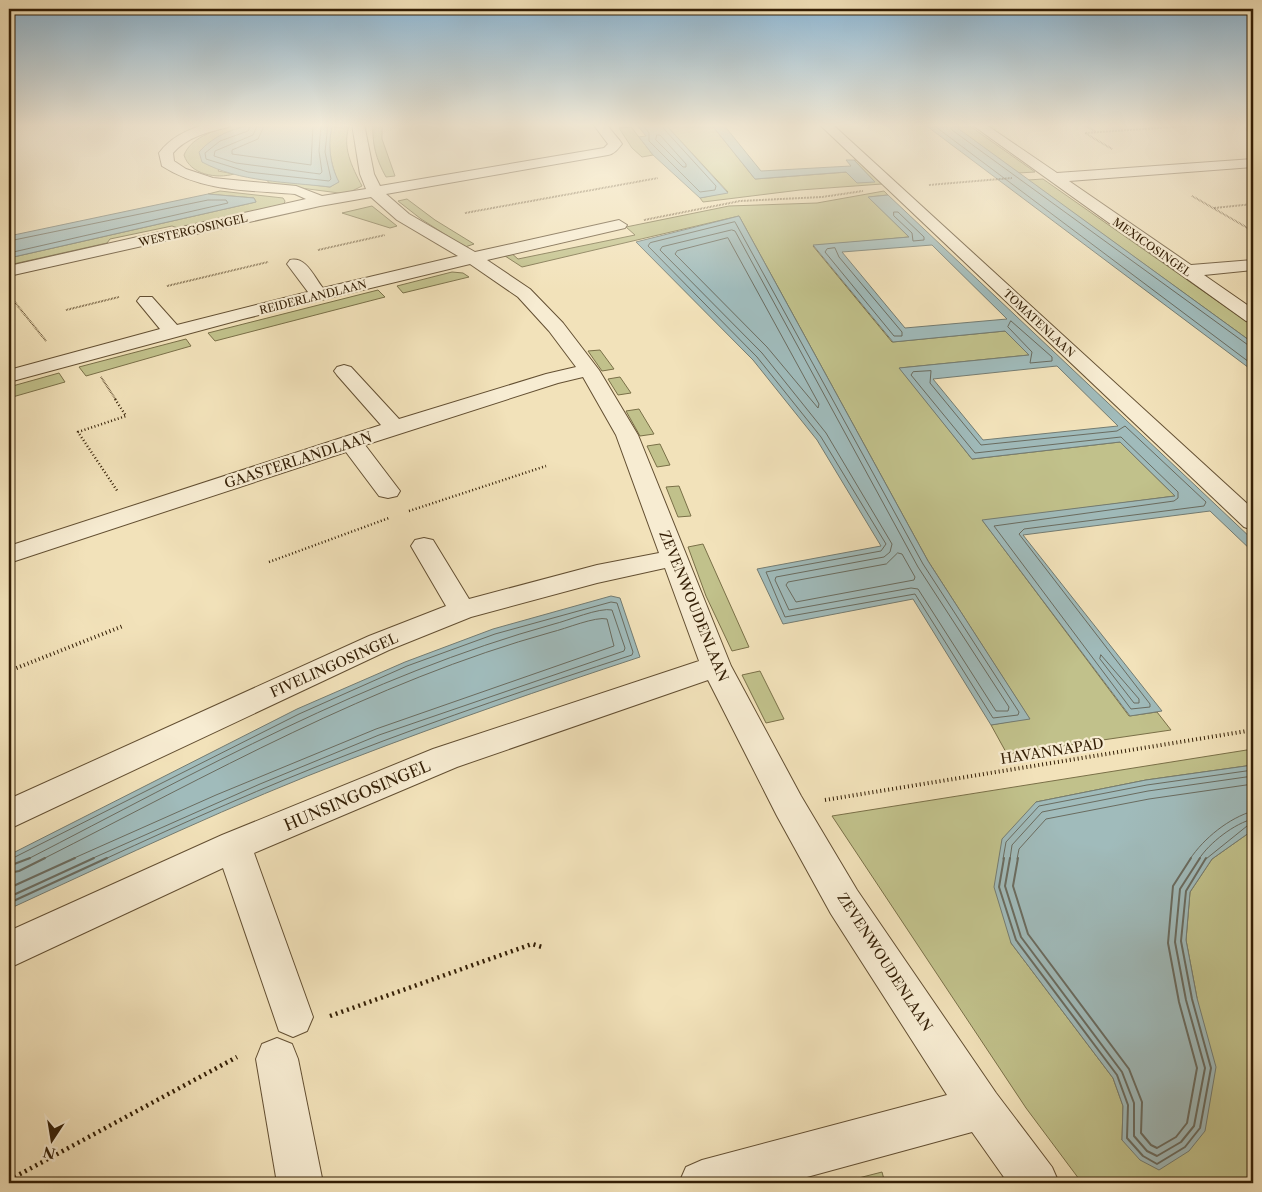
<svg xmlns="http://www.w3.org/2000/svg" width="1262" height="1192" viewBox="0 0 1262 1192" font-family="'Libre Caslon Text',serif">
	<style>
		.green { fill: #c1c18b; stroke: #7a7048 }
		.water { fill: #a0bbbb; stroke: #747c72; fill-rule: evenodd }
		.lines { fill: none; stroke-linecap: round; stroke-linejoin: round }
		.shore-far1 { stroke: #6a6c60; stroke-width: 1 }
		.shore { stroke: #6a6c60; stroke-width: 2 }
		.minor-casing { stroke: #634f32; stroke-width: 2 }
		.path-far3 { stroke: #331e05; stroke-width: 2; stroke-dasharray: 0.5 1; stroke-linecap: butt }
		.path-far2 { stroke: #331e05; stroke-width: 2.5; stroke-dasharray: 1 2.5; stroke-linecap: butt }
		.path-far1 { stroke: #331e05; stroke-width: 4; stroke-dasharray: 1 3; stroke-linecap: butt }
		.path { stroke: #331e05; stroke-width: 4.5; stroke-dasharray: 2 4; stroke-linecap: butt }
		.minor { fill: #f7ecd2; fill-rule: evenodd }
		.labels { text-anchor: middle; dominant-baseline: central; stroke-width: 4.5; stroke-linejoin: round; paint-order: stroke }
		.far-street-label { font-size: 11px; fill: #331e05; stroke: #f7ecd2 }
		.street-label { font-size: 14px; fill: #331e05; stroke: #f7ecd2 }
		.near-street-label { font-size: 16px; fill: #331e05; stroke: #f7ecd2 }
	</style>
	<rect width="100%" height="100%" fill="#f2e2ba"/>
	<filter id="stains"><feTurbulence type="fractalNoise" baseFrequency=".004" numOctaves="4"/><feColorMatrix values="0 0 0 0 .2 0 0 0 0 .09 0 0 0 0 .02 0 0 0 .5 -.17"/></filter>
	<radialGradient id="worn" r=".72"><stop offset=".6" stop-color="#630" stop-opacity="0"/><stop offset="1" stop-color="#630" stop-opacity=".3"/></radialGradient>
	<g class="green">
		<path d="M239,124H256L250,125L218,171L234,174C217,179 190,175 184,155C192,135 220,129 239,124Z"/>
		<path d="M333,124H350C341,146 352,167 362,186L350,192L339,193L270,184L266,179L330,187L338,182C331,164 326,143 333,124Z"/>
		<path d="M373,124H382V139L395,176L386,177C376,159 372,144 373,124Z"/>
		<path d="M665,124H711L755,179L848,172L874,181L854,160H859L882,184L800,190L703,202L700,198L728,192Z"/>
		<path d="M952,124H967L1035,172L1018,173Z"/>
		<path d="M631,127L653,155L642,157L632,148L619,128Z"/>
		<path d="M1043,179L1253,326V343L1028,180Z"/>
		<path d="M220,191L283,198L285,201L284,204L178,228L172,226L110,239L107,243L9,265V258L256,202L254,198L208,194Z"/>
		<path d="M884,191L888,195L869,197L909,237L813,246L892,342L1005,331L1029,355L900,368L972,459L1120,442L1175,496L983,521L1129,716L1157,712L1171,730L1007,754L991,725L1029,718L928,561L739,216L522,267L502,254L510,252L518,259L635,235L626,227L729,206L817,203Z"/>
		<path d="M407,199L435,220L474,244L465,247L421,219L398,201Z"/>
		<path d="M372,206L397,226L390,228L342,213Z"/>
		<path d="M452,272L463,273L469,277L403,293L397,286Z"/>
		<path d="M378,290L385,297L215,341L208,333Z"/>
		<path d="M186,339L191,346L86,376L79,367Z"/>
		<path d="M600,350L614,369L602,371L588,351Z"/>
		<path d="M59,373L65,382L9,398V387Z"/>
		<path d="M620,377L631,393L618,395L608,379Z"/>
		<path d="M639,409L654,434L640,436L626,411Z"/>
		<path d="M660,444L670,465L657,467L647,446Z"/>
		<path d="M679,486L691,516L678,517L666,487Z"/>
		<path d="M703,544L749,647L732,651L706,596L688,547Z"/>
		<path d="M760,671L784,719L766,723L742,675Z"/>
		<path d="M1253,749V765L1146,780L1036,802L1011,943L1113,1078L1123,1106L1122,1140L1197,998L1186,940L1190,892L1212,859L1253,830V1183H1082L1026,1108L832,816Z"/>
		<path d="M882,1172L885,1183H839Z"/>
	</g>
	<g class="water">
		<path d="M256,124H333C327,143 330,165 339,182L330,187C288,182 239,182 202,162L199,152C214,135 234,128 256,124Z"/>
		<path d="M636,124H665L728,193L700,198L653,155L639,137L646,136Z"/>
		<path d="M711,124H723L761,171L851,166L846,160H854L875,182L857,183L846,172L755,179Z"/>
		<path d="M924,124H952L1253,343V371Z"/>
		<path d="M208,194L254,198L256,202L9,258V236Z"/>
		<path d="M888,195L1253,540V552L1210,511L1023,535L1162,711L1130,716L982,520L1175,496L1120,442L972,459L899,368L1029,355L1005,331L893,342L813,245L909,237L868,197ZM932,245L1007,319L905,328L842,252ZM1057,366L1118,426L983,440L933,379Z"/>
		<path d="M739,216L928,561L1030,719L991,725L913,599L783,624L757,569L881,546L817,440L753,360L636,242Z"/>
		<path d="M611,596L620,598L640,657C543,689 447,722 351,759C235,803 122,857 9,909V855L297,709L405,662L493,629Z"/>
		<path d="M1253,765V830L1212,859L1190,892L1186,940L1197,998L1216,1067L1205,1131L1189,1151L1159,1170L1140,1160L1122,1140L1123,1106L1113,1078L1011,943L994,887L1002,839L1036,802L1146,780Z"/>
	</g>
	<g class="lines">
		<g class="shore-far1">
			<path d="M251,124L248,131L220,141L205,153L206,159L248,172L329,181L331,179L325,152L328,124"/>
			<path d="M258,124L253,135L215,151L214,156L236,163L320,174L322,172L319,151L321,124"/>
			<path d="M265,124L258,139L232,150V154L311,165L313,124"/>
			<path d="M642,124L649,133V141L700,192L715,190L716,186L664,129L662,124"/>
			<path d="M932,124L1253,365"/>
			<path d="M949,124L952,130L1248,345L1253,346"/>
			<path d="M657,135H660L686,164V167H683L656,140Z"/>
			<path d="M894,212H898L924,237V240L913,241L912,233L894,216Z"/>
			<path d="M735,222L923,564L1019,712L1018,715L993,718L915,594L785,617L766,572L881,551L886,544L821,437L757,357L648,246L650,243Z"/>
			<path d="M732,230L735,231L918,567L1009,707L1008,711H996L918,589L911,588L789,610L775,580L776,577L884,557L890,552L892,544L826,433L762,353L660,250L662,247Z"/>
			<path d="M728,238L819,404L818,408L767,347L675,254L677,251Z"/>
			<path d="M9,241L208,200H226L228,203L9,253"/>
			<path d="M835,248L839,257L902,332V336H894L825,252L827,249Z"/>
			<path d="M1011,321L1052,357V361L1030,363L1032,352L1008,327Z"/>
			<path d="M931,371L930,383L981,445L1117,431L1125,426L1206,502L1204,506L1024,529L1019,534L1150,704V707L1131,709L994,526L1174,501L1178,498V492L1121,437L975,453L911,375L913,372Z"/>
			<path d="M898,553L902,554L915,577L914,580L796,602L786,585L788,582L886,564Z"/>
			<path d="M1101,655L1139,699V703H1134L1100,659Z"/>
			<path d="M11,859L299,714L407,666L495,634L611,602L617,603L633,652L632,655C537,686 442,718 349,754C266,786 185,822 105,859"/>
			<path d="M28,859C199,771 367,676 554,624C567,621 600,607 612,610L625,648L624,651L379,735L260,784L91,859"/>
			<path d="M43,859C209,775 372,682 552,632C565,629 596,616 607,619L614,646L376,729L216,795L72,859"/>
			<path d="M1003,859L1006,842L1039,806L1147,785L1253,770"/>
			<path d="M1010,859L1012,845L1042,812L1148,791L1253,776"/>
			<path d="M1017,859L1019,849L1046,819L1149,799L1253,784"/>
			<path d="M1190,859C1204,838 1229,818 1253,811"/>
			<path d="M1199,859C1209,843 1235,823 1253,819"/>
			<path d="M1206,859L1247,826L1253,825"/>
		</g>
		<g class="shore">
			<path d="M1004,858L999,887L1016,940L1117,1075L1128,1105L1127,1138L1143,1156L1157,1164L1185,1147L1200,1128L1211,1068L1192,999L1181,941L1186,891L1206,858"/>
			<path d="M1010,858L1005,886L1021,937L1122,1072L1134,1103V1136L1147,1151L1157,1156L1181,1142L1194,1126L1205,1068L1186,1000L1175,942L1180,889L1200,858"/>
			<path d="M1018,858L1013,886L1028,934L1129,1069L1142,1102L1141,1133L1151,1145L1157,1148L1176,1137L1187,1123L1197,1068L1179,1002L1168,943L1173,886L1191,858"/>
			<path d="M9,860L14,858"/>
			<path d="M9,866L30,858"/>
			<path d="M9,873L19,871L45,858"/>
			<path d="M9,888L75,858"/>
			<path d="M9,897L94,858"/>
			<path d="M9,903L107,858"/>
		</g>
		<g class="minor-casing">
			<g id="minor">
				<path d="M207,124H229L228,127C208,132 187,137 173,153L174,161L186,169L213,178L296,186L322,196L366,189L360,174L352,124H364L374,174L380,186L604,148L608,144L593,124H606L620,141L622,144C618,149 614,154 608,155L386,194L409,214L475,252L619,220L627,225L625,228L487,260L530,289L563,323L599,370L638,435L731,666L801,796L857,890L996,1093L1052,1167L1059,1183H1008L972,1132L785,1183H679L686,1167L702,1160L947,1095L831,914L777,816L708,680L457,767L254,853L313,1017L307,1031L293,1037L279,1031L223,868L9,968V931L222,835L433,749L699,661L665,568L597,583L471,617L389,650L9,829V799L369,636L446,606L411,546L415,540L424,538L433,540L469,599L597,565L659,553L616,435L583,377L558,383L365,445L400,491L397,496L388,498L379,496L346,452L9,563V546L381,425L337,375L334,371L337,367L344,365L351,367L399,419L546,374L576,367L549,331L518,297L470,264L243,319L9,382V370L160,329L137,301L140,297H152L177,325L308,292L287,264L290,260C306,256 314,277 323,288L458,256L397,220L371,197L320,206L9,276V266L306,199L295,194C249,190 202,192 162,166L159,153C171,137 188,129 207,124Z"/>
				<path d="M819,124H832L1253,509V530L1244,527Z"/>
				<path d="M971,124H985L1057,173L1253,159V167L1069,181L1191,265L1253,260V270L1204,275L1253,309V323L1246,321Z"/>
				<path d="M1243,124H1253V132L1248,131Z"/>
				<path d="M277,1038L292,1044L298,1059L323,1183H277L256,1059L262,1044Z"/>
			</g>
		</g>
		<g class="path-far3">
			<path d="M1082,124L1096,132"/>
			<path d="M9,125L11,124"/>
			<path d="M1112,149L1085,133L1204,125"/>
			<path d="M929,185L1012,178"/>
			<path d="M1192,196L1253,231"/>
			<path d="M1214,208L1253,204"/>
			<path d="M465,213L658,178"/>
			<path d="M644,220L740,201L822,197L863,191"/>
			<path d="M318,250L385,235"/>
			<path d="M167,286L268,262"/>
			<path d="M9,295L46,341"/>
			<path d="M66,310L119,297"/>
			<path d="M101,377L116,400"/>
		</g>
		<g class="path-far2">
			<path d="M115,399L126,416L78,432L118,492"/>
			<path d="M409,511L546,466"/>
			<path d="M269,562L389,518"/>
		</g>
		<g class="path-far1">
			<path d="M9,671L123,626"/>
			<path d="M825,800L1253,730"/>
		</g>
		<g class="path">
			<path d="M330,1016L532,944L542,947"/>
			<path d="M9,1180L237,1057"/>
		</g>
		<use href="#minor" class="minor"/>
	</g>
	<linearGradient id="sky" x2="0" y2="1"><stop stop-color="#8bb7d6"/><stop offset="0.43" stop-color="#f9f2e0"/><stop offset="1" stop-color="#f9f2e0" stop-opacity="0"/></linearGradient>
	<rect width="1262" height="291" fill="url(#sky)"/>
	<g class="labels">
		<g class="far-street-label">
			<text transform="translate(193 230) rotate(-13)">WESTERGOSINGEL</text>
			<text transform="translate(1152 247) rotate(35)">MEXICOSINGEL</text>
			<text transform="translate(313 297) rotate(-14)">REIDERLANDLAAN</text>
			<text transform="translate(1039 323) rotate(43)">TOMATENLAAN</text>
		</g>
		<g class="street-label">
			<text transform="translate(298 460) rotate(-18)">GAASTERLANDLAAN</text>
			<text transform="translate(694 606) rotate(68)">ZEVENWOUDENLAAN</text>
			<text transform="translate(334 665) rotate(-24)">FIVELINGOSINGEL</text>
			<text transform="translate(1052 751) rotate(-9)">HAVANNAPAD</text>
			<text transform="translate(885 962) rotate(57)">ZEVENWOUDENLAAN</text>
		</g>
		<g class="near-street-label">
			<text transform="translate(357 795) rotate(-23)">HUNSINGOSINGEL</text>
		</g>
	</g>
	<rect width="1262" height="1192" fill="none" stroke="#f2e2ba" stroke-width="30"/>
	<rect x="10" y="10" width="1242" height="1172" fill="none" stroke="#331e05" stroke-width="2.5"/>
	<rect x="15" y="15" width="1232" height="1162" fill="none" stroke="#331e05"/>
	<g transform="translate(52 1140) rotate(192)" stroke="#f7ecd2" stroke-width="4" paint-order="stroke">
	<path d="M0-4L9 19L0 12L-9 19Z" fill="#331e05"/>
	<text y="-8" font-size="14" font-weight="bold" text-anchor="middle" fill="#331e05">N</text>
	</g>
	<rect width="100%" height="100%" filter="url(#stains)"/>
	<rect width="100%" height="100%" fill="url(#worn)"/>
</svg>
